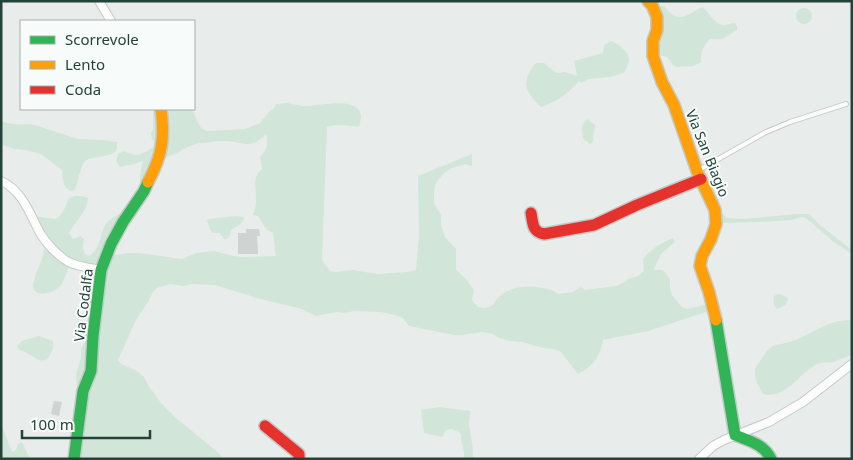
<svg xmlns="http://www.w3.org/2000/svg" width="853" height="460" viewBox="0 0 853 460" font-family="'Noto Sans',sans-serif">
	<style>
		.green { fill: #d1e6d8 }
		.building { fill: #cfd4d2 }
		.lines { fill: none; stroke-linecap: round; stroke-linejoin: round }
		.lane-casing { stroke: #c5cac8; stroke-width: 6 }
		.street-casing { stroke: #c5cac8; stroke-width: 10 }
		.fast-casing { stroke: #c3cbc8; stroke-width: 14 }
		.slow-casing { stroke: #c3cbc8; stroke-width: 14 }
		.jam-casing { stroke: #c3cbc8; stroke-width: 14 }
		.lane { stroke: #fcfcfc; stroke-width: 4 }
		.street { stroke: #fcfcfc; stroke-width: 8 }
		.fast { stroke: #30b455; stroke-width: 11 }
		.slow { stroke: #ff9f0a; stroke-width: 11 }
		.jam { stroke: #e5322d; stroke-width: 11 }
		.labels { text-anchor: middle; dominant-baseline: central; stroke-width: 4; stroke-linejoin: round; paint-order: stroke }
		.street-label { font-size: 14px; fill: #24423a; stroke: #f7fbf9 }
	</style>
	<rect width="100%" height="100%" fill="#e8edeb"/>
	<g class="green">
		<path d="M660,6H664C679,25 685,16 702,7C710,13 715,26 726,25C729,24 732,23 735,23L737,26V30L722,39H710C703,47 700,52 701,62L694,66L676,67L673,65L667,57L659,55L657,51L656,8Z"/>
		<circle cx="804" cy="16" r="8"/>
		<path d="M611,41C618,43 630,52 629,61C628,65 626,69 624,73L610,77L588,79L581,83L579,81C570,92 555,103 541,107C525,92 520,81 536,63H544L555,72L558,73L565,72L577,76L574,61L603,53L604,45Z"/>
		<path d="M287,103C294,104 300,106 307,106C320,106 357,96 361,115C361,119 360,123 359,127C349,126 337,123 327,127L322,260L330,271L335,272L353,270L377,274L407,272L416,270L419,234L418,176L472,154V166H470L466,164L452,168L443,174L436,183L434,190V203L441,215V225L445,237L456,249V270L466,279L474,290L472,300L478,307L486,308L493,305C502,287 525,284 543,288C549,289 554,290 558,294L573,292L581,287L585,290L616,286L625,282L628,279L638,276L644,271L643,259C651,249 661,243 673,238L675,242L662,253L654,268V270H661L664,271L670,279V289L672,295L682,307L687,309L709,304L712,310L648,331L603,340C601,355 592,368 578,374L560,351L553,349L543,348L522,342L509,341L499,338L493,334L482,332L462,335H454L409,326L403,318L395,315L381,312L355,311L343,313L337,312L316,316L309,313L302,309L260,299L215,285L192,284L183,286L170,284L157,288L153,292L148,302L136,320L118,360L121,364L137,371L144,377L148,385L161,403L175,417L220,454L222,459H78L108,256L128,253H140L182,259L196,253L214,251L233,256L244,257L276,256L273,233L267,230L258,216L253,215C254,211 256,207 256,203C257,192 251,177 262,169L260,156C266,152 268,144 267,137L265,135C250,151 241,141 224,141C216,141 208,143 200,143C186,145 175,157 163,157L166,112L174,109H194V107L196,106L193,111L196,118L201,128L207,131L245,129L260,123L270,111L274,108L276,104Z"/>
		<path d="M153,109H159L158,158L140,193V176L143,160L135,164L120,167L116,161L118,154L123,151C138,157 140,156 153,147L154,142L152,139L151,133L153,130Z"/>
		<path d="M587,119L595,125L593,141L592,143L589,144L588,142L584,140C581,132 580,125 587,119Z"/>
		<path d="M1,121C13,126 24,123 35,125L78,139L103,140L117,142V148L115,152L110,155L88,159L84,162L81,169L75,190L71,191C62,187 63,179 62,170L41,154L25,150L14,149L1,144Z"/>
		<path d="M704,171L717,197L721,212L727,218C754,221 781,213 809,214L820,225L852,250V254L834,242L806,218L801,217L792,220L760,222L720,223L702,177Z"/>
		<path d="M75,196H82L88,198C88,210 75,222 69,233L73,239L80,236L84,239L83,248L85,254L89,256C100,250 100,235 105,225C109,219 125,210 132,207L100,269L70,265C66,271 65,281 60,286C54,293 33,300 33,284C33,282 35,279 35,277C38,268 44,257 44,247C44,240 35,218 32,210L37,216L39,217L56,219C63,214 66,206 69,198Z"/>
		<path d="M235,216L244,217C243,224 238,226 232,229L229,237L226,239H224L220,233H213L210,230L207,220C212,218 227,217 235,216Z"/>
		<path d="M778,294C782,294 784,296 788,298V300L785,305L777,309C773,305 773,300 774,296Z"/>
		<path d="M852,320V355C845,357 839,360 833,362C828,363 822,362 817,364C799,373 786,400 763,394L757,383L755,376V369L766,352L772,346L786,343L796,340L826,325L838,321Z"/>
		<path d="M87,324L92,327L91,354L79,390L77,387L76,373L81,358V349L85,342V326Z"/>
		<path d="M39,336L53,341C54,346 53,349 51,353C43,371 30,351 19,350L17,346L22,341Z"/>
		<path d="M439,407L470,411L469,424L473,450V459H464V452L460,433L452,429L446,430L442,437L424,433L421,410Z"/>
		<path d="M1,423L12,452L16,450L18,444L22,442L30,459H1Z"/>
	</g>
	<g class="building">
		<path d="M246,229H259L260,236H257L258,254H238V233H246Z"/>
		<path d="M54,401L62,402L59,416L51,414Z"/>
	</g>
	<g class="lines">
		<g class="lane-casing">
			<path id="lane" d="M699,170L766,132L790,122L846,104"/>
		</g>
		<g class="street-casing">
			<g id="street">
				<path d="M99,1L111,21"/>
				<path d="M1,181C22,190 30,214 40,233C47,244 56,254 67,261C74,266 91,268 101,270"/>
				<path d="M699,459L713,446L724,440L769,422L803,402L852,364"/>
			</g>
		</g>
		<g class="fast-casing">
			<g id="fast">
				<path d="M716,320L735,435C749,441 764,444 771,459"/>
				<path d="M74,459L83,391L91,371L93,336L101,270L111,244L123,222L144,191L148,182"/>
			</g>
		</g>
		<g class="slow-casing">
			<g id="slow">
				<path d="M648,1L652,5L657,17V30L653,41V56L662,82L674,105L697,171L715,210L716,224L711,239L702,256L700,266L709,292L716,320"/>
				<path d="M148,182C162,156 165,138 161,109"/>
			</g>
		</g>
		<g class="jam-casing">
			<g id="jam">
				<path d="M531,213C533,223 532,232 544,234L594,225L637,205L701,179"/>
				<path d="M265,426L299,454V459"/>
			</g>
		</g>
		<use href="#lane" class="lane"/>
		<use href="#street" class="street"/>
		<use href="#fast" class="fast"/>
		<use href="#slow" class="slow"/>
		<use href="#jam" class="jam"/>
	</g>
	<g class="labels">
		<g class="street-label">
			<text transform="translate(708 153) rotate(68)">Via San Biagio</text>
			<text transform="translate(83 305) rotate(-83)">Via Codalfa</text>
		</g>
	</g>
	<rect width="853" height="460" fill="none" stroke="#24423a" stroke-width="5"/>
	<rect x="20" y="20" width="175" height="90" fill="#f7fbf9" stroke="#a3b1ad"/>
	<rect x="30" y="36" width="25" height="8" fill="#30b455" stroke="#a3b1ad"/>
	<text x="65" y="45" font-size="15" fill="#24423a">Scorrevole</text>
	<rect x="30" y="61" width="25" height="8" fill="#ff9f0a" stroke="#a3b1ad"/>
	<text x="65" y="70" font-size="15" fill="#24423a">Lento</text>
	<rect x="30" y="86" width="25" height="8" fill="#e5322d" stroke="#a3b1ad"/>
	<text x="65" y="95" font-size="15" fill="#24423a">Coda</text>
	<path d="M22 430v8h128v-8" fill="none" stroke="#24423a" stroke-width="2.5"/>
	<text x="30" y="430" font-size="15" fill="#24423a" stroke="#f7fbf9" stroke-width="4" paint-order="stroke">100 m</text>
</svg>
